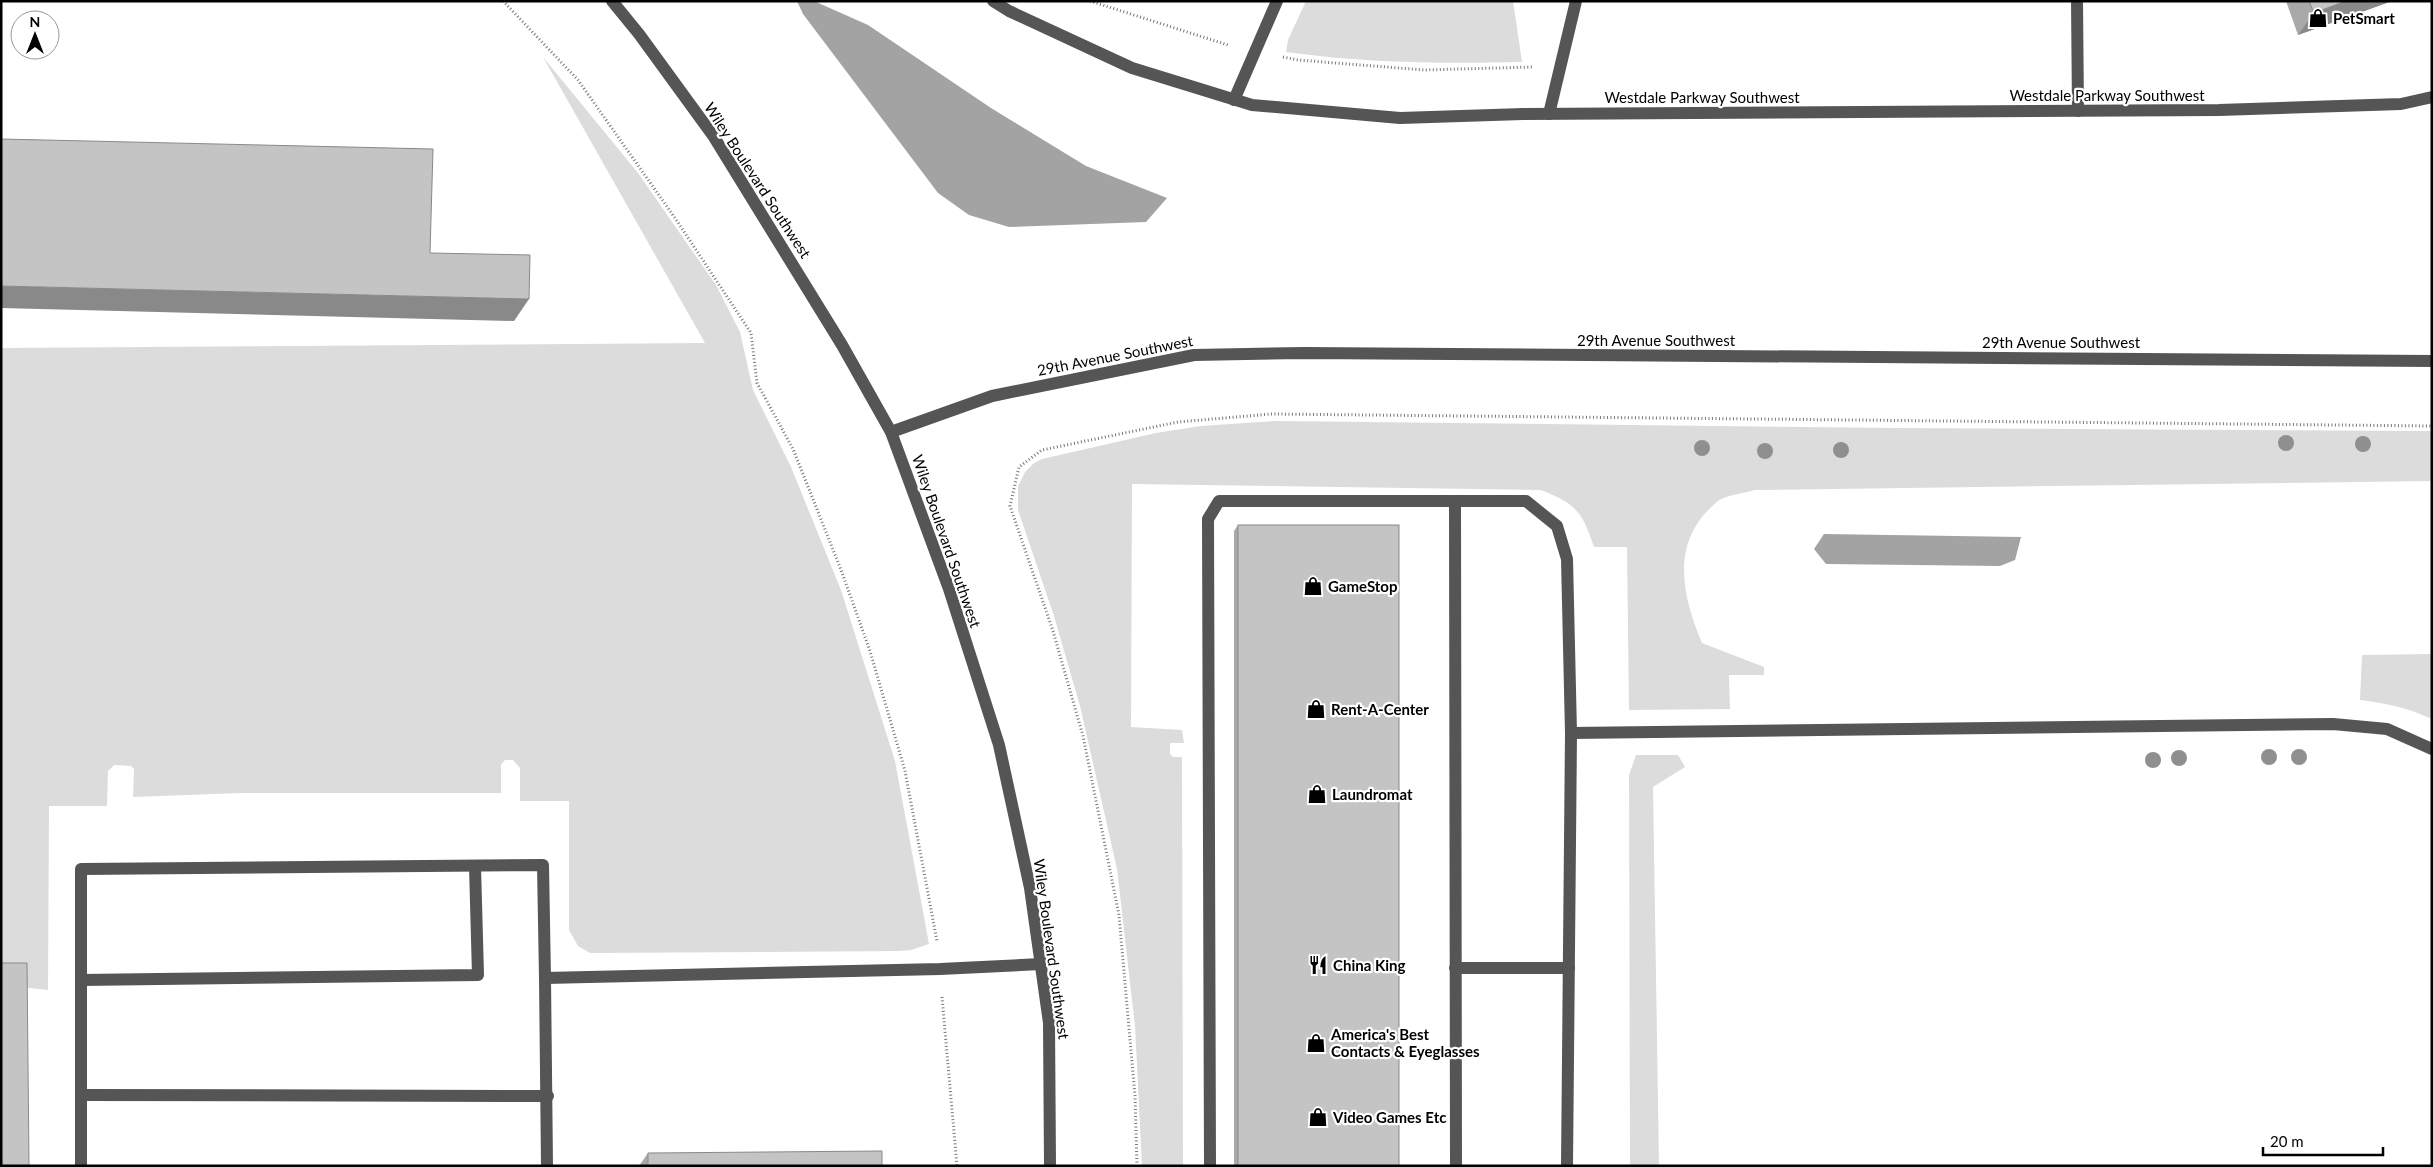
<svg xmlns="http://www.w3.org/2000/svg" width="2433" height="1167" viewBox="0 0 2433 1167" font-family="Lato,sans-serif">
	<style>
		.green { fill: #dcdcdc }
		.water { fill: #a3a3a3 }
		.lines { fill: none; stroke-linecap: round; stroke-linejoin: round }
		.path { stroke: #777; stroke-width: 3; stroke-dasharray: 1 2.5; stroke-linecap: butt }
		.minor { stroke: #555; stroke-width: 12 }
		.tree { fill: #8f8f8f }
		.wall { fill: #a9a9a9 }
		.shaded-wall { fill: #898989 }
		.building { fill: #c4c4c4; stroke: #898989 }
		.labels { text-anchor: middle; dominant-baseline: central; stroke-width: 4.5; stroke-linejoin: round; paint-order: stroke }
		.poi-label { font-size: 15px; font-weight: bold; fill: #000; stroke: #fff; text-anchor: start }
		.street-label { font-size: 15px; fill: #000; stroke: #fff }
	</style>
	<rect width="100%" height="100%" fill="#fff"/>
	<g class="green">
		<path d="M1306,1H1513L1522,62C1441,64 1367,63 1286,52L1288,40Z"/>
		<path d="M543,57L638,173L716,285L740,332L753,390L791,467L841,590L895,761L929,944L911,950L900,951L590,953L578,946L569,930V801H520V768L513,760H505L501,765V793H241L133,797L134,769L131,766L114,765L108,771L107,806H49L48,990L1,985V348L705,343Z"/>
		<path d="M1275,421L1896,428L2432,431V481L1755,490C1745,493 1726,495 1718,501C1670,540 1681,593 1702,643L1764,667V675H1729L1730,709L1629,710L1627,547H1594C1582,511 1576,504 1541,490L1132,484L1131,727L1182,730L1184,743H1170V754L1173,757H1182L1183,1166H1142L1135,1026L1117,869L1080,706L1054,616L1018,510V486L1025,472L1034,463L1042,459L1156,433L1201,426Z"/>
		<path d="M2432,654V719C2408,708 2386,703 2360,700L2362,655Z"/>
		<path d="M1636,755H1678L1685,767L1653,787L1659,1166H1630L1629,775Z"/>
	</g>
	<g class="water">
		<path d="M797,1H814L868,25L991,108L1086,166L1167,198L1146,222L1009,227L969,215L938,193L803,14Z"/>
		<path d="M1824,534L2021,537L2015,560L2000,566L1826,564L1814,549Z"/>
	</g>
	<g class="lines">
		<g class="path">
			<path d="M503,1L578,80L675,218L751,333L757,383L793,449L840,567L870,651L905,771L937,941"/>
			<path d="M1090,1L1228,45"/>
			<path d="M1283,57L1298,60L1424,70L1533,67"/>
			<path d="M942,997L957,1166"/>
			<path d="M1137,1166L1135,1096L1119,915L1083,736L1053,631L1010,506L1019,467L1042,450L1178,422L1271,414L2432,426"/>
		</g>
		<g class="minor">
			<path d="M612,1L639,34L714,137L842,345L891,432L949,589L999,745L1030,888L1049,1023L1050,1166"/>
			<path d="M993,1L1009,11L1132,68L1252,105L1400,118L1523,114L2219,110L2401,104L2432,97"/>
			<path d="M2077,1L2078,111"/>
			<path d="M1234,100L1277,1"/>
			<path d="M1549,114L1576,1"/>
			<path d="M891,432L992,396L1194,355L1304,353L2432,361"/>
			<path d="M1455,501L1456,1166"/>
			<path d="M1571,733L2333,724L2387,729L2432,749"/>
			<path d="M1455,968H1569"/>
			<path d="M545,978L547,1166"/>
			<path d="M81,980L478,975L475,866"/>
			<path d="M81,1095L548,1096"/>
			<path d="M81,1166V869L543,865L545,978L940,969L1041,964"/>
			<path d="M1210,1166L1208,519L1219,501H1526L1557,526L1567,559L1571,733L1567,1166"/>
		</g>
	</g>
	<g class="tree">
		<circle cx="2286" cy="443" r="8"/>
		<circle cx="2363" cy="444" r="8"/>
		<circle cx="1702" cy="448" r="8"/>
		<circle cx="1841" cy="450" r="8"/>
		<circle cx="1765" cy="451" r="8"/>
		<circle cx="2269" cy="757" r="8"/>
		<circle cx="2299" cy="757" r="8"/>
		<circle cx="2179" cy="758" r="8"/>
		<circle cx="2153" cy="760" r="8"/>
	</g>
	<g class="wall">
		<path d="M2286,1H2392L2298,35Z"/>
		<path d="M1238,525L1399,1166H1234V531Z"/>
		<path d="M648,1153L882,1166H639Z"/>
	</g>
	<g class="shaded-wall">
		<path d="M2346,1H2392L2298,35L2314,13Z"/>
		<path d="M1,286L529,299L514,321L1,308Z"/>
	</g>
	<g class="building">
		<path d="M2309,1H2346L2314,13Z"/>
		<path d="M1,139L433,149L430,253L530,255L529,299L1,286Z"/>
		<rect x="1238" y="525" width="161" height="641"/>
		<path d="M1,963H27L29,1166H1Z"/>
		<path d="M882,1151V1166H648V1153Z"/>
	</g>
	<defs>
		<g id="shop-bare" transform="scale(1.5)"><path d="M-5-2.5h2.3a2.7 3.5 0 0 1 5.4 0H5L5.5 6h-11ZM-1.5-2.5h3a1.5 2.3 0 0 0-3 0Z" fill="#000" stroke="#fff" stroke-width="2.5" paint-order="stroke"/></g>
		<g id="restaurant-bare" transform="scale(1.5)"><path d="M-5-6h1v4h1v-4h1v4h1v-4h1v5L-1.5 .5V6h-2V.5L-5-1ZM5-6V6H3V1.5H1.5Q1.5-4 5-6Z" fill="#000" stroke="#fff" stroke-width="2.5" paint-order="stroke"/></g>
	</defs>
	<g fill-rule="evenodd">
		<use href="#shop-bare" x="2318" y="18"/>
		<use href="#shop-bare" x="1313" y="586"/>
		<use href="#shop-bare" x="1316" y="709"/>
		<use href="#shop-bare" x="1317" y="794"/>
		<use href="#restaurant-bare" x="1318" y="965"/>
		<use href="#shop-bare" x="1316" y="1043"/>
		<use href="#shop-bare" x="1318" y="1117"/>
	</g>
	<g class="labels">
		<g class="poi-label">
			<text x="2333" y="18">PetSmart</text>
			<text x="1328" y="586">GameStop</text>
			<text x="1331" y="709">Rent-A-Center</text>
			<text x="1332" y="794">Laundromat</text>
			<text x="1333" y="965">China King</text>
			<text x="1331" y="1034">America's Best<tspan x="1331" dy="17">Contacts &amp; Eyeglasses</tspan></text>
			<text x="1333" y="1117">Video Games Etc</text>
		</g>
		<g class="street-label">
			<text x="2107" y="95">Westdale Parkway Southwest</text>
			<text x="1702" y="97">Westdale Parkway Southwest</text>
			<text transform="translate(758 180) rotate(57)">Wiley Boulevard Southwest</text>
			<text x="1656" y="340">29th Avenue Southwest</text>
			<text x="2061" y="342">29th Avenue Southwest</text>
			<text transform="translate(1115 355) rotate(-11)">29th Avenue Southwest</text>
			<text transform="translate(947 541) rotate(71)">Wiley Boulevard Southwest</text>
			<text transform="translate(1052 949) rotate(82)">Wiley Boulevard Southwest</text>
		</g>
	</g>
	<rect width="2433" height="1167" fill="none" stroke="#000000" stroke-width="5"/>
	<g transform="translate(35 35)"><circle r="24" fill="#ffffff" stroke="#999999"/>
	<path d="M0-4L9 19L0 12L-9 19Z" fill="#000000"/>
	<text y="-8" font-size="14" font-weight="bold" text-anchor="middle" fill="#000000">N</text>
	</g>
	<path d="M2263 1147v8h120v-8" fill="none" stroke="#000000" stroke-width="2.5"/>
	<text x="2270" y="1147" font-size="15" fill="#000000" stroke="#ffffff" stroke-width="4" paint-order="stroke">20 m</text>
</svg>
